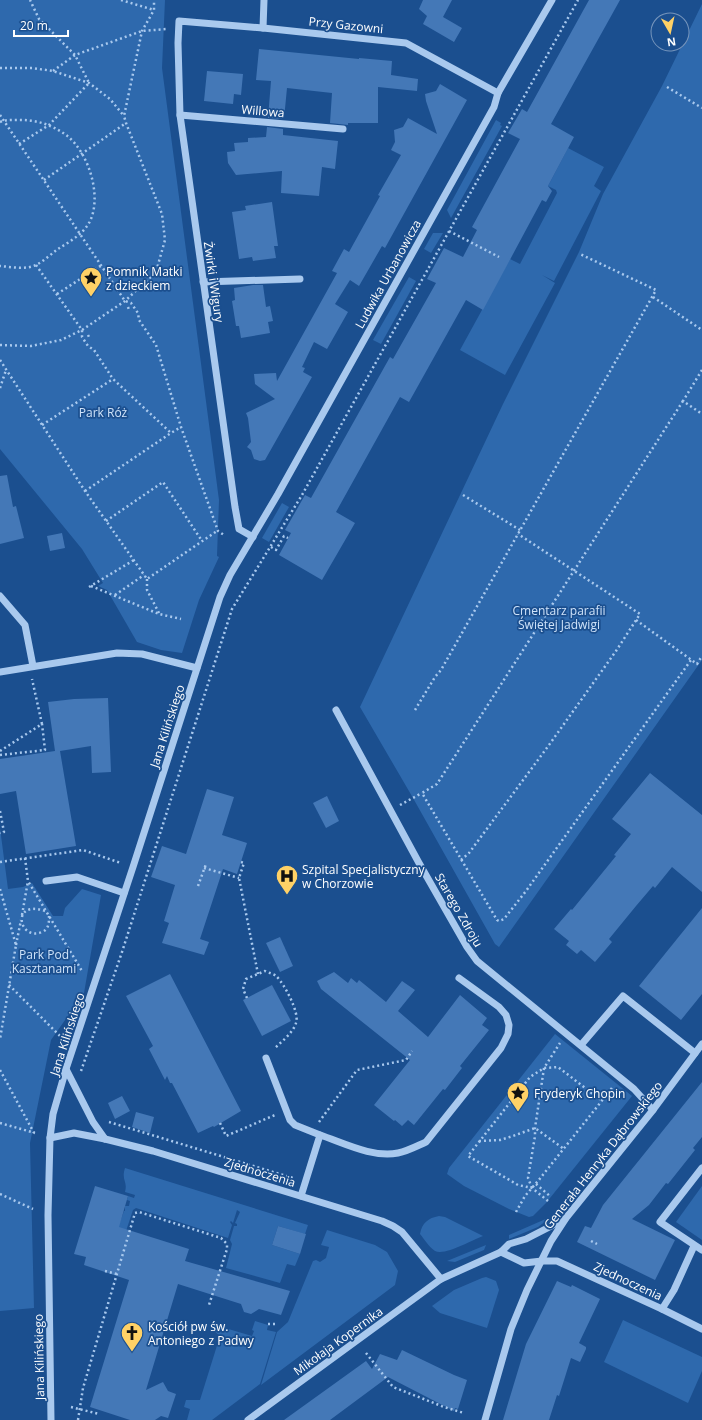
<svg xmlns="http://www.w3.org/2000/svg" width="702" height="1420" viewBox="0 0 702 1420" font-family="'Open Sans',sans-serif">
	<style>
		.green { fill: #2e69ad }
		.building { fill: #4478b7 }
		.lines { fill: none; stroke-linecap: round; stroke-linejoin: round }
		.path { stroke: #a9c9ee; stroke-width: 2.5; stroke-dasharray: 2 3; stroke-linecap: butt }
		.minor { stroke: #a9c9ee; stroke-width: 7 }
		.labels { text-anchor: middle; dominant-baseline: central; stroke-width: 3.5; stroke-linejoin: round; paint-order: stroke }
		.street-label { font-size: 12px; fill: #fff; stroke: #1b4f8f }
		.poi-label { font-size: 12px; fill: #fff; stroke: #1b4f8f; text-anchor: start }
		.park-label { font-size: 12px; fill: #cfe3fa; stroke: #1b4f8f }
	</style>
	<rect width="100%" height="100%" fill="#1b4f8f"/>
	<g class="green">
		<path d="M0,0H165L162,68L219,500L217,556L219,557L199,600L182,653L161,650L137,642L107,590L98,586L103,583L82,549L0,449Z"/>
		<path d="M702,4V660L499,947L495,944L413,798L360,707L503,404L579,252L603,194L662,86Z"/>
		<path d="M496,120L501,123L500,125L502,126L451,218L447,210Z"/>
		<path d="M568,148L604,167L594,186L601,191L554,281L542,275L555,283L505,375L460,350L510,259L520,264L557,193L556,190L548,186Z"/>
		<path d="M433,233H443L431,253L424,249Z"/>
		<path d="M409,277L416,281L381,344L373,340Z"/>
		<path d="M282,503L289,507L269,542L262,538Z"/>
		<path d="M0,828L8,889L23,887L32,883L53,916H63L65,908L82,889L101,895L84,993L51,1040L30,1143L34,1308L0,1311Z"/>
		<path d="M555,1034L632,1096L546,1203L533,1216L529,1217L509,1209L464,1186L447,1174L449,1168Z"/>
		<path d="M125,1168L308,1225L305,1234L278,1226L272,1245L300,1254L295,1266L287,1264L280,1283L226,1268L232,1244L230,1240L234,1226H237V1224L235,1223L240,1212L237,1210L233,1223L231,1221L230,1222L232,1225L228,1238L136,1208L133,1210L122,1243L117,1230L124,1211H125V1206H129L130,1201L127,1200L128,1196L134,1198L135,1195L125,1192C128,1181 121,1181 125,1168Z"/>
		<path d="M702,1186V1240L676,1222Z"/>
		<path d="M439,1216L445,1217L483,1236C472,1240 445,1256 435,1251C429,1247 425,1240 420,1234C422,1223 428,1218 439,1216Z"/>
		<path d="M548,1218H550L538,1227L509,1239V1235Z"/>
		<path d="M327,1230L375,1245L387,1252L398,1271L395,1285L261,1385L277,1332L288,1322L313,1261L316,1260L320,1262L326,1258L329,1247L321,1245Z"/>
		<path d="M486,1245L484,1250L455,1262L447,1261Z"/>
		<path d="M486,1277L496,1281L499,1290L487,1328L440,1313L432,1306L454,1290L482,1278Z"/>
		<path d="M623,1320L702,1357V1371L688,1403L604,1362Z"/>
		<path d="M255,1321L268,1325L267,1330L276,1332L260,1384L212,1420H187L190,1409L184,1407L186,1400H200L220,1336L213,1330L215,1325L252,1336L254,1331L252,1330Z"/>
	</g>
	<g class="building">
		<path d="M423,0H452L443,17L462,28L454,42L423,24L427,16L419,9Z"/>
		<path d="M589,0H620L551,124L574,137L548,186L552,191L546,202L542,200L483,310L466,300L409,402L400,397L336,512L355,523L322,580L279,555L291,533L285,530L305,495L311,498L390,357L393,359L436,283L427,279L444,248L463,257L477,230L472,227L520,139L508,133L522,109L527,112Z"/>
		<path d="M259,49L359,59V58L392,61L391,75L418,79L417,91L378,87V123H348V125L330,123L332,93L287,88L284,119L268,118L271,81L256,80Z"/>
		<path d="M207,71L243,74L241,95L234,94L233,104L204,101Z"/>
		<path d="M440,84L467,100L385,248L382,246L359,286L350,280L335,304L348,312L327,349L314,342L302,367L305,368L303,372L312,377L265,460L260,461L254,459L251,450L247,447L251,442L248,418L246,413L275,399L255,384L254,374L276,373L277,381L337,273L332,271L344,249L349,252L380,196L378,195L401,155L391,150L395,142L394,130L403,127L408,118L437,134L426,101L425,94L436,91Z"/>
		<path d="M267,127L283,129V135L338,141L335,169L322,167L319,196L281,193L282,171L236,175L228,163L227,152L235,151L234,143L248,142V138L266,137Z"/>
		<path d="M272,202L278,246H274L276,258L253,261L252,257L239,259L232,212L246,210L245,206Z"/>
		<path d="M253,285H263L266,307L270,306L273,321L268,322L270,333L241,338L239,326H236L232,301L235,300L234,288Z"/>
		<path d="M7,475L13,507L16,506L24,538L0,544V476Z"/>
		<path d="M62,533L65,548L50,551L47,536Z"/>
		<path d="M108,698L111,772L92,773L91,746L60,751L76,846L26,854L16,791L0,794V759L55,751L48,702L74,699Z"/>
		<path d="M650,773L702,815V892L672,867L655,888L653,886L636,906L609,939L612,942L595,962L581,950L577,954L566,945L569,941L554,929L571,909L572,910L616,856L614,855L631,834L612,819Z"/>
		<path d="M207,789L234,797L222,835L247,843L237,874L223,869L200,939L209,942L204,955L162,943L169,923L164,921L175,885L151,877L162,846L186,854Z"/>
		<path d="M327,796L339,821L326,828L313,803Z"/>
		<path d="M702,908V994L681,1020L639,986Z"/>
		<path d="M280,937L293,966L280,972L266,943Z"/>
		<path d="M334,972L348,983L351,978L357,983L359,980L386,1002L402,981L415,990L398,1011L428,1037L460,995L487,1018L482,1025L489,1030L460,1066L462,1068L445,1090L443,1089L414,1125L408,1120L402,1126L395,1120L394,1121L374,1105L410,1060L321,989L317,981Z"/>
		<path d="M170,974L241,1111L214,1127L213,1126L198,1133L172,1083H170L167,1076L165,1080L149,1049L153,1046L126,996Z"/>
		<path d="M272,985L291,1021L262,1036L243,1000Z"/>
		<path d="M702,1082V1137L693,1148L695,1150L668,1184L666,1183L649,1205L632,1219L675,1240L655,1280L577,1242L585,1226L591,1228L603,1205Z"/>
		<path d="M122,1096L130,1111L115,1119L108,1103Z"/>
		<path d="M136,1112L154,1117L150,1133L132,1127Z"/>
		<path d="M95,1186L128,1196L119,1227L189,1249L185,1261L290,1291L281,1315L259,1309L251,1314L244,1312L241,1304L178,1284L146,1390L163,1382L168,1391L176,1394L168,1418L161,1416L155,1420H130L90,1407L129,1280L84,1265L86,1257L74,1254Z"/>
		<path d="M278,1226L306,1234L300,1254L272,1245Z"/>
		<path d="M557,1281L571,1287L572,1285L600,1299L579,1343L586,1347V1349L580,1362L571,1358L559,1396L557,1395L549,1420H503L526,1344Z"/>
		<path d="M402,1350L454,1375L467,1380L458,1409L455,1408L454,1411L388,1377L330,1420H284L366,1361L372,1369L380,1354L397,1360Z"/>
	</g>
	<g class="lines">
		<g class="path">
			<path d="M121,0L154,10"/>
			<path d="M0,68H32L53,71L89,83L110,99L124,116"/>
			<path d="M53,71L75,55L142,31L167,29"/>
			<path d="M667,87L702,108"/>
			<path d="M0,115L125,301L131,303L138,313L139,320L156,345L181,427L218,531L224,535"/>
			<path d="M0,122C5,120 10,120 15,120C34,119 51,124 66,135C89,152 103,198 89,223C82,235 69,242 58,249C51,254 44,261 36,265C25,270 12,267 0,266"/>
			<path d="M19,144L49,125L89,83L75,55L39,19L30,0"/>
			<path d="M44,180L126,123"/>
			<path d="M449,231L499,257"/>
			<path d="M36,265L82,330V337L88,346L94,350L113,379L171,433L181,427"/>
			<path d="M57,294L102,265"/>
			<path d="M653,297L702,330"/>
			<path d="M128,307L129,310"/>
			<path d="M88,335L89,337"/>
			<path d="M0,345L31,346L61,340L82,330L125,301L156,272L165,240L162,214L126,123L124,116L142,31L154,10V0"/>
			<path d="M0,360L85,491L147,579L217,531"/>
			<path d="M702,370L683,401L702,414"/>
			<path d="M0,388L6,370"/>
			<path d="M683,401L437,784L422,793L497,920L499,921L504,919L526,891L691,660"/>
			<path d="M42,425L113,379"/>
			<path d="M85,491L171,433"/>
			<path d="M463,495L520,530"/>
			<path d="M106,521L163,482L202,541"/>
			<path d="M271,547L276,550L284,536L288,538"/>
			<path d="M147,579V590L159,613"/>
			<path d="M91,586L159,614L181,619"/>
			<path d="M89,587L134,560"/>
			<path d="M115,595L144,575"/>
			<path d="M636,620L697,664L702,656"/>
			<path d="M415,710L435,677L441,670L656,290L580,254"/>
			<path d="M0,751L42,724L32,679"/>
			<path d="M0,755L45,750L42,724"/>
			<path d="M400,805L422,793"/>
			<path d="M0,811L4,832L0,833"/>
			<path d="M25,858L28,881L82,971"/>
			<path d="M461,860L469,853L549,745L616,651L640,614L518,534"/>
			<path d="M0,862L83,850L121,863"/>
			<path d="M241,862L244,863L239,878L258,974"/>
			<path d="M204,868L239,878"/>
			<path d="M198,886L206,864"/>
			<path d="M0,889L16,945L0,1039"/>
			<path d="M45,911C10,899 19,942 42,932C49,929 49,923 49,916"/>
			<path d="M22,915L28,881"/>
			<path d="M16,945L21,920"/>
			<path d="M9,985L61,1037"/>
			<path d="M247,998L243,989L246,979L265,971C269,973 274,974 276,976C284,983 300,1013 296,1023C293,1033 282,1041 274,1049"/>
			<path d="M0,1070L34,1133"/>
			<path d="M81,1071L122,952L232,609L302,495L578,0"/>
			<path d="M109,1122L293,1178"/>
			<path d="M319,1122L357,1070L406,1060L412,1051"/>
			<path d="M0,1123L35,1133"/>
			<path d="M220,1123L226,1136L275,1115"/>
			<path d="M479,1141L500,1140L513,1136L535,1128L564,1149"/>
			<path d="M536,1184L551,1197"/>
			<path d="M532,1188L528,1178L535,1136V1128L544,1068L560,1043"/>
			<path d="M0,1194L33,1209"/>
			<path d="M548,1201L532,1188L518,1185L468,1156L530,1077L544,1068L558,1067L602,1101"/>
			<path d="M516,1212L525,1196L538,1181L612,1088"/>
			<path d="M591,1241L597,1244"/>
			<path d="M105,1271L117,1274"/>
			<path d="M268,1324H278"/>
			<path d="M366,1353L393,1387L444,1407L464,1413"/>
			<path d="M71,1407L99,1414"/>
			<path d="M78,1420L83,1388L135,1213L139,1212L221,1238L227,1244V1249L209,1305"/>
		</g>
		<g class="minor">
			<path d="M263,28L264,0"/>
			<path d="M180,115L343,129"/>
			<path d="M203,282L300,279"/>
			<path d="M253,537L239,529L235,507L180,115L178,43L179,21L263,28L406,43L498,93"/>
			<path d="M0,596L25,625L33,666"/>
			<path d="M0,672L117,653L142,654L197,668"/>
			<path d="M336,710L419,863L467,947L477,961L634,1089L653,1110"/>
			<path d="M46,881L77,877L124,893"/>
			<path d="M581,1045L623,996L695,1053"/>
			<path d="M266,1058L290,1120L295,1125L320,1135L301,1196"/>
			<path d="M66,1069L93,1122L105,1139"/>
			<path d="M320,1135C344,1143 372,1158 398,1153C408,1151 417,1146 426,1142L501,1048L508,1034L509,1025L506,1015L499,1007L459,978"/>
			<path d="M50,1138L74,1133L105,1139L153,1151L382,1221L393,1226L402,1232L441,1279"/>
			<path d="M702,1168L660,1222L702,1250"/>
			<path d="M501,1252L524,1263L542,1261H557L662,1309L702,1329"/>
			<path d="M662,1309L674,1290L694,1246"/>
			<path d="M51,1420L48,1215L50,1138L53,1114L66,1069L133,867L220,597L230,575L278,494L494,107L498,93L552,0"/>
			<path d="M248,1420L441,1279L501,1252L509,1244L526,1239L565,1219"/>
			<path d="M485,1420L511,1329L527,1290L551,1241L566,1218L653,1110L702,1044"/>
		</g>
	</g>
	<defs>
		<g id="sight-pin" transform="scale(1.15)"><path d="M0 17L-7.5 6A9.5 9.5 0 1 1 7.5 6Z" fill="#ffd166" stroke="#1b4f8f"/><path d="M0-6L1.8-2.2L6-1.7L2.9 1.2L3.7 5.4L0 3.3L-3.7 5.4L-2.9 1.2L-6-1.7L-1.8-2.2Z" fill="#111"/></g>
		<g id="hospital-pin" transform="scale(1.15)"><path d="M0 17L-7.5 6A9.5 9.5 0 1 1 7.5 6Z" fill="#ffd166" stroke="#1b4f8f"/><path d="M-5-5h3v3.5h4V-5h3V5h-3V1.5h-4V5h-3Z" fill="#111"/></g>
		<g id="church-pin" transform="scale(1.15)"><path d="M0 17L-7.5 6A9.5 9.5 0 1 1 7.5 6Z" fill="#ffd166" stroke="#1b4f8f"/><path d="M-1.2-6h2.4v3.5h3.3v2.4h-3.3V6h-2.4V-.1h-3.3v-2.4h3.3Z" fill="#111"/></g>
	</defs>
	<g fill-rule="evenodd">
		<use href="#sight-pin" x="91" y="278"/>
		<use href="#hospital-pin" x="287" y="876"/>
		<use href="#sight-pin" x="518" y="1093"/>
		<use href="#church-pin" x="132" y="1333"/>
	</g>
	<g class="labels">
		<g class="street-label">
			<text transform="translate(346 25) rotate(6)">Przy Gazowni</text>
			<text transform="translate(263 111) rotate(5)">Willowa</text>
			<text transform="translate(388 274) rotate(-61)">Ludwika Urbanowicza</text>
			<text transform="translate(214 282) rotate(82)">Żwirki i Wigury</text>
			<text transform="translate(167 726) rotate(-72)">Jana Kilińskiego</text>
			<text transform="translate(459 910) rotate(60)">Starego Zdroju</text>
			<text transform="translate(67 1034) rotate(-72)">Jana Kilińskiego</text>
			<text transform="translate(603 1155) rotate(-52)">Generała Henryka Dąbrowskiego</text>
			<text transform="translate(260 1172) rotate(17)">Zjednoczenia</text>
			<text transform="translate(628 1281) rotate(25)">Zjednoczenia</text>
			<text transform="translate(338 1341) rotate(-36)">Mikołaja Kopernika</text>
			<text transform="translate(39 1357) rotate(-91)">Jana Kilińskiego</text>
		</g>
		<g class="poi-label">
			<text x="106" y="271">Pomnik Matki<tspan x="106" dy="14">z dzieckiem</tspan></text>
			<text x="302" y="869">Szpital Specjalistyczny<tspan x="302" dy="14">w Chorzowie</tspan></text>
			<text x="534" y="1093">Fryderyk Chopin</text>
			<text x="148" y="1326">Kościół pw św.<tspan x="148" dy="14">Antoniego z Padwy</tspan></text>
		</g>
		<g class="park-label">
			<text x="103" y="412">Park Róż</text>
			<text x="559" y="610">Cmentarz parafii<tspan x="559" dy="14">Świętej Jadwigi</tspan></text>
			<text x="44" y="954">Park Pod<tspan x="44" dy="14">Kasztanami</tspan></text>
		</g>
	</g>
	<g transform="translate(670 32) rotate(171)"><circle r="19" fill="#1b4f8f" stroke="#7695bc"/>
	<path d="M0-3L7 15L0 10L-7 15Z" fill="#ffd166"/>
	<text y="-6" font-size="11" font-weight="bold" text-anchor="middle" fill="#ffffff">N</text>
	</g>
	<path d="M14 30v6h54v-6" fill="none" stroke="#ffffff" stroke-width="2"/>
	<text x="20" y="30" font-size="12" fill="#ffffff" stroke="#1b4f8f" stroke-width="3" paint-order="stroke">20 m</text>
</svg>
